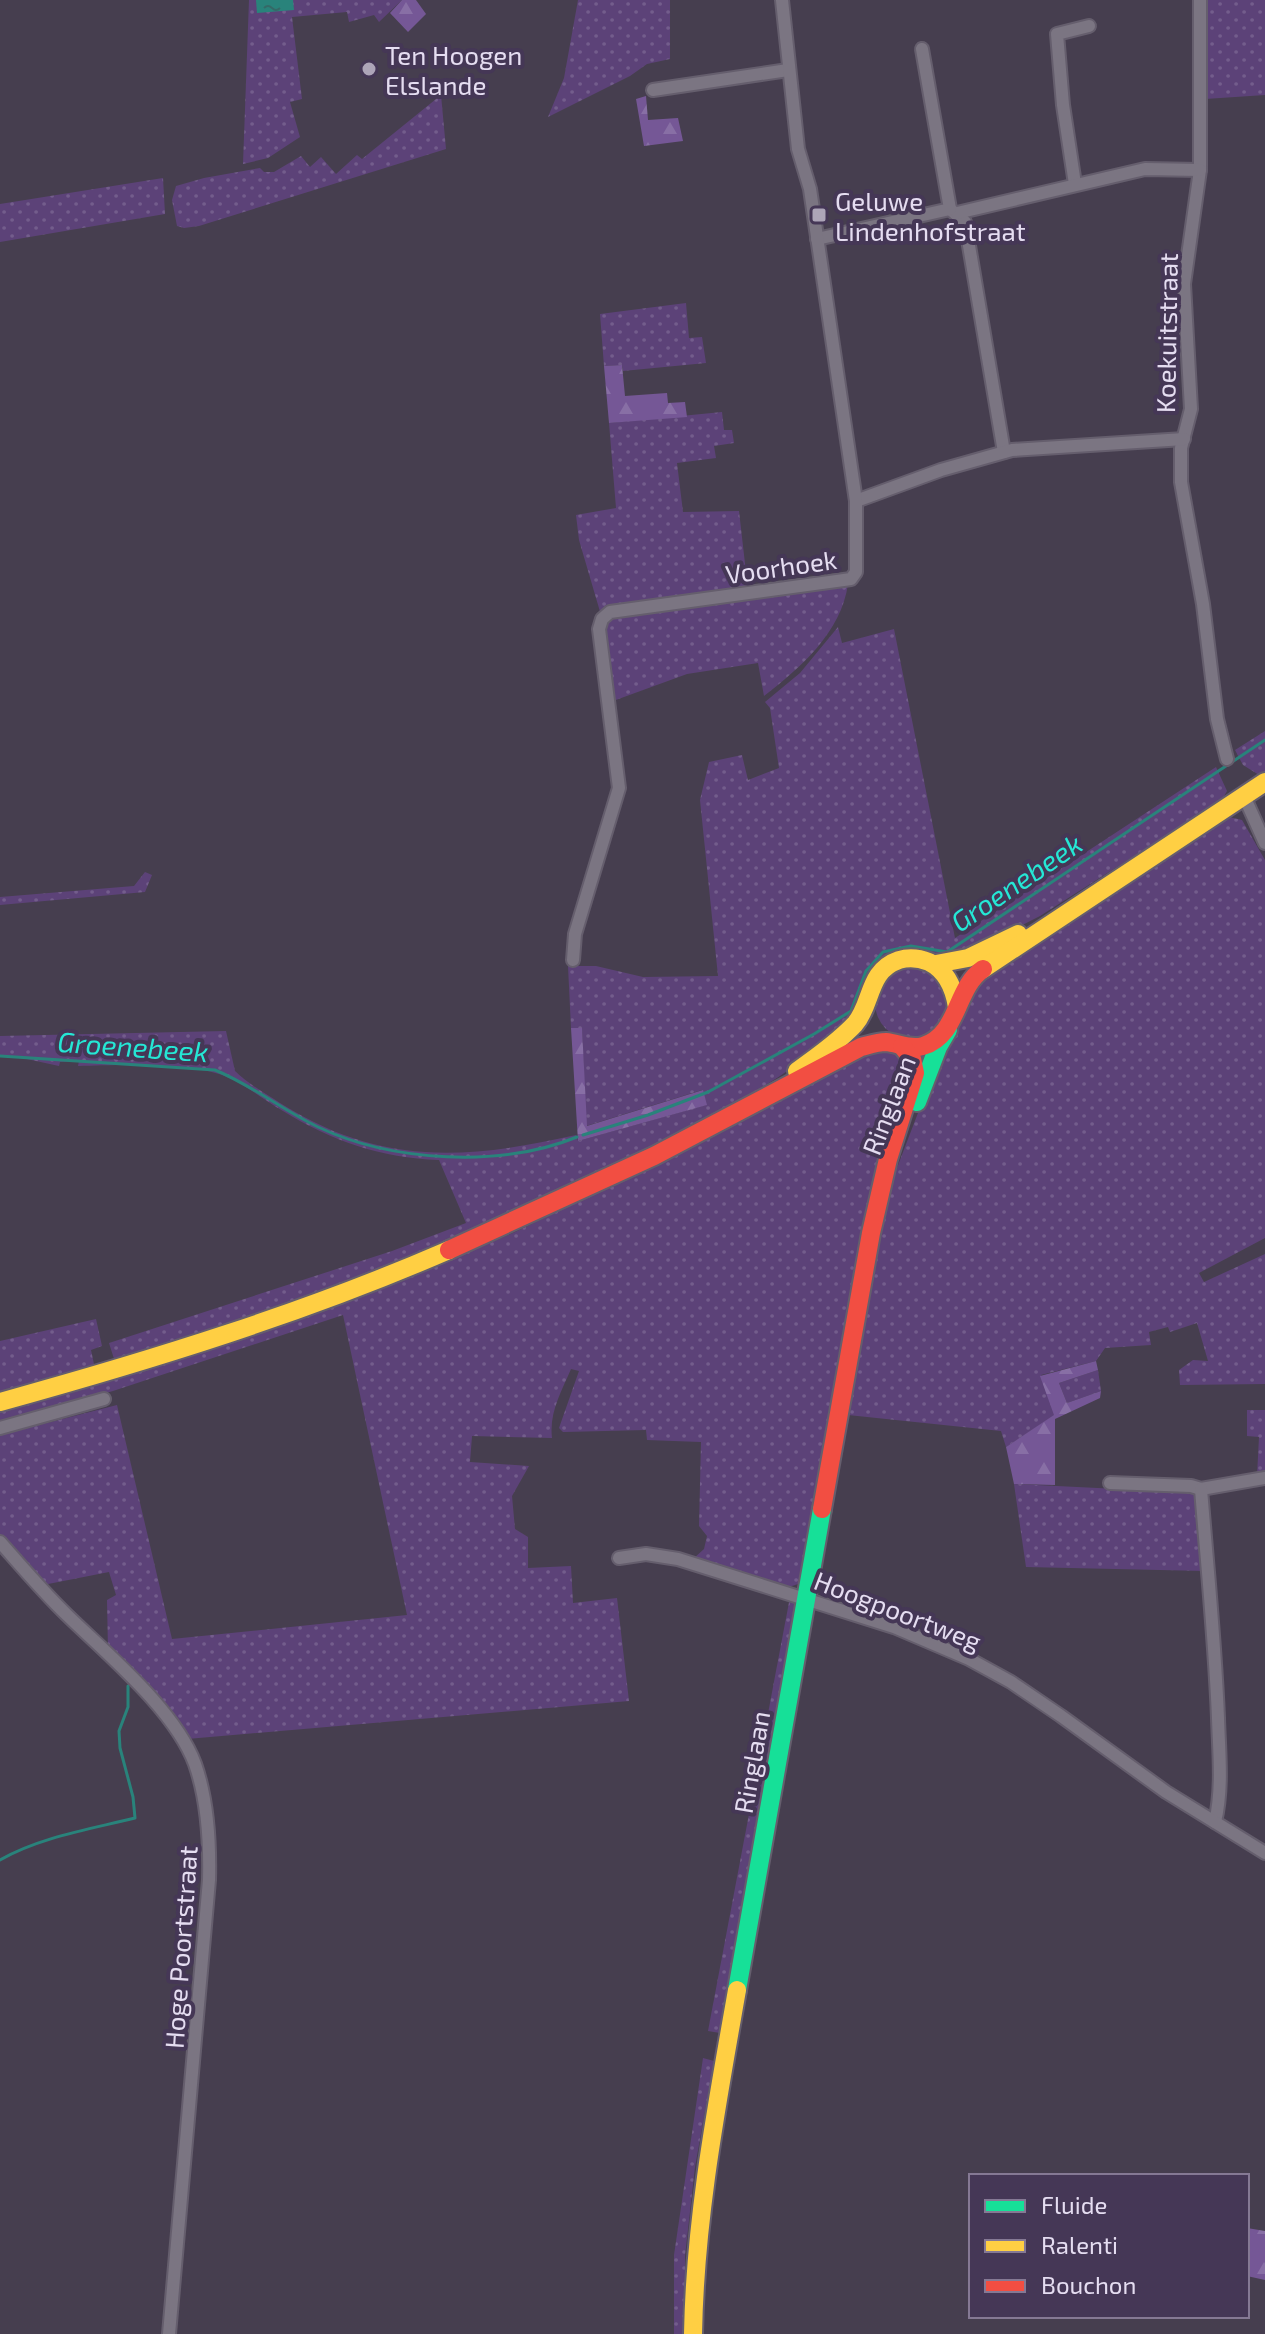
<svg xmlns="http://www.w3.org/2000/svg" width="1265" height="2334" viewBox="0 0 1265 2334" font-family="'Exo 2',sans-serif">
	<style>
		.grass { fill: url(#grass-dots) }
		.forest { fill: url(#forest-firs) }
		.water { fill: url(#water-ripples) }
		.lines { fill: none; stroke-linecap: round; stroke-linejoin: round }
		.stream { stroke: #29837b; stroke-width: 3 }
		.street-casing { stroke: #655e6d; stroke-width: 16 }
		.fast-casing { stroke: #655e6d; stroke-width: 22 }
		.slow-casing { stroke: #655e6d; stroke-width: 22 }
		.jam-casing { stroke: #655e6d; stroke-width: 22 }
		.street { stroke: #7b7582; stroke-width: 12 }
		.fast { stroke: #16e098; stroke-width: 18 }
		.slow { stroke: #ffcf43; stroke-width: 18 }
		.jam { stroke: #f24e42; stroke-width: 18 }
		.poi-dot { fill: #ada5b8; stroke: #453756; stroke-width: 3 }
		.labels { text-anchor: middle; dominant-baseline: central; stroke-width: 8; stroke-linejoin: round; paint-order: stroke }
		.poi-label { font-size: 26px; fill: #e5ddf1; stroke: #453756; text-anchor: start }
		.street-label { font-size: 26px; fill: #e5ddf1; stroke: #453756 }
		.water-label { font-size: 28px; font-style: italic; fill: #25e7d5; stroke: #453756 }
	</style>
	<defs>
		<pattern id="grass-dots" width="8" height="8" patternUnits="userSpaceOnUse" patternTransform="scale(2)"><rect width="8" height="8" fill="#5c4278"/><path d="M2 2h.1M6 6h.1" fill="none" stroke="#735d8c" stroke-width="1.8" stroke-linecap="round"/></pattern>
		<pattern id="forest-firs" width="22" height="20" patternUnits="userSpaceOnUse" patternTransform="scale(2)"><rect width="22" height="20" fill="#755796"/><path d="M5 1l3.5 6h-7zM16 11l3.5 6h-7z" fill="#886fa5"/></pattern>
		<pattern id="water-ripples" width="26" height="14" patternUnits="userSpaceOnUse" patternTransform="scale(2)"><rect width="26" height="14" fill="#29837b"/><path d="M2 4q2-2 4 0t4 0M15 11q2-2 4 0t4 0" fill="none" stroke="#346967"/></pattern>
	</defs>
	<rect width="100%" height="100%" fill="#463e4f"/>
	<g class="grass">
		<path d="M249,0H402L379,22L374,15L349,22L347,12L292,17L302,99L290,102L300,137L268,158L243,164Z"/>
		<path d="M578,0H670V59L647,64L630,76L548,117L564,78Z"/>
		<path d="M1204,0H1265V95L1205,99Z"/>
		<path d="M441,95L446,149L199,226L184,228L177,226L172,200L176,186L204,178L260,168L264,172H274L301,156L310,167L321,157L336,174L357,155L362,159Z"/>
		<path d="M163,178L165,214L0,242V204Z"/>
		<path d="M686,303L689,338L702,337L706,363L623,371L622,365L604,366L600,314Z"/>
		<path d="M722,412L724,430H732L734,443L714,446L716,458L677,463L683,512L739,511L748,590L601,615L579,540L576,515L616,508L609,423Z"/>
		<path d="M848,584C841,633 800,668 764,696L758,663L687,674L613,701L604,626L613,617Z"/>
		<path d="M838,627L842,643L894,629L955,938L1216,767L1227,791L1222,800L1040,916L961,956L951,958L904,952C871,993 838,1032 795,1065C759,1093 715,1112 675,1134C499,1232 306,1301 115,1362L109,1343L392,1251L466,1223L439,1160C381,1158 332,1141 283,1111C264,1100 245,1084 225,1076C187,1062 119,1065 78,1066L79,1061L60,1062L59,1066L13,1056H0V1036L226,1031L235,1071C248,1084 265,1093 280,1103C380,1166 465,1160 576,1135L578,1141L706,1105L702,1090L586,1126L582,1029L571,1028L568,966H596L643,977L718,976L700,800L709,762L742,755L748,780L779,768L770,708L765,702L800,673Z"/>
		<path d="M1265,731V772L1259,775L1243,765L1235,750Z"/>
		<path d="M1229,817L1242,820L1265,860V1238L1199,1273L1204,1282L1265,1254V1384L1180,1385L1179,1370L1193,1360L1208,1361L1197,1323L1170,1332L1168,1327L1149,1332L1151,1345L1105,1348L1096,1361L1041,1375L1055,1415L1006,1447L1001,1431L848,1415L881,1227L895,1173L944,1045L977,981Z"/>
		<path d="M145,872L152,875L145,892L0,905V897L134,886Z"/>
		<circle cx="911" cy="1003" r="36"/>
		<path d="M877,1047L901,1055L909,1066L801,1583L786,1588L692,1560L704,1549L707,1536L699,1526L701,1442L647,1440L646,1430L563,1432L559,1428L579,1371L571,1369C561,1392 549,1413 552,1438L472,1436L470,1462L529,1466L512,1496L515,1529L528,1537V1568L571,1566L573,1603L617,1598L629,1701L187,1739L108,1650L107,1600L116,1595L109,1572L43,1585L0,1537V1435L117,1405L172,1639L407,1615L343,1315L113,1391L0,1422V1411C141,1376 279,1329 414,1274C448,1260 482,1247 515,1232C638,1175 758,1111 877,1047Z"/>
		<path d="M96,1319L102,1346L91,1350L95,1369L0,1394V1341Z"/>
		<path d="M1098,1370L1101,1391L1067,1403L1059,1383Z"/>
		<path d="M1247,1410H1265V1473L1257,1476L1259,1437L1247,1436Z"/>
		<path d="M1014,1484L1199,1493L1205,1571L1026,1567Z"/>
		<path d="M790,1597L798,1604L720,2033L708,2031Z"/>
		<path d="M703,2058L714,2061L695,2167L685,2256L686,2334H674V2255Z"/>
	</g>
	<g class="forest">
		<path d="M402,0H416L426,14L408,32L390,13Z"/>
		<path d="M646,96L648,120L678,118L683,141L644,146L636,99Z"/>
		<path d="M622,365L625,396L667,393L668,403L685,402L687,417L609,423L604,366Z"/>
		<path d="M571,1028H582L587,1126L703,1090L707,1105L578,1141Z"/>
		<path d="M1096,1361L1098,1370L1059,1383L1067,1403L1101,1391L1100,1398L1055,1419V1485L1014,1484L1006,1447L1054,1415L1040,1376Z"/>
		<path d="M1247,2228L1265,2231V2280L1247,2276Z"/>
	</g>
	<path class="water" d="M256,0H293L294,10L257,13Z"/>
	<g class="lines">
		<g class="stream">
			<path d="M0,1056L215,1070C252,1085 282,1110 318,1127C392,1162 501,1168 577,1137"/>
			<path d="M583,1135L648,1115L708,1092L814,1034L851,1011L866,971L883,952L911,946L947,952L1265,740"/>
			<path d="M0,1860C40,1837 91,1829 135,1818L133,1797L120,1748L119,1731L128,1707V1686"/>
		</g>
		<g class="street-casing">
			<g id="street">
				<path d="M1200,0V170L1184,284L1191,409L1181,448V482L1203,604L1217,719L1227,759"/>
				<path d="M653,90L788,70"/>
				<path d="M1075,184L1063,105L1057,34L1089,26"/>
				<path d="M950,209L965,222L1004,452"/>
				<path d="M957,213L1145,169L1200,170"/>
				<path d="M817,239L950,209L922,49"/>
				<path d="M856,501L941,470L1012,450L1184,439"/>
				<path d="M1244,796L1265,843"/>
				<path d="M573,960L575,934L619,788L599,629L602,619L610,612L851,579L856,572V501L810,189L798,149L782,0"/>
				<path d="M0,1428L104,1399"/>
				<path d="M1110,1483L1191,1486L1201,1489L1265,1478"/>
				<path d="M1201,1489C1207,1565 1215,1641 1218,1718C1219,1752 1223,1788 1215,1822"/>
				<path d="M0,1542C22,1567 43,1592 67,1615C108,1655 175,1710 195,1764C208,1801 210,1841 209,1880L169,2334"/>
				<path d="M619,1558L646,1554L678,1559L894,1627L969,1659L1011,1682L1061,1716L1166,1792L1265,1853"/>
			</g>
		</g>
		<g class="fast-casing">
			<g id="fast">
				<path d="M917,1102L938,1047L948,1030"/>
				<path d="M737,1990L822,1509"/>
			</g>
		</g>
		<g class="slow-casing">
			<g id="slow">
				<path d="M936,964L968,958L1018,934"/>
				<path d="M983,969L1265,782"/>
				<path d="M797,1071C817,1057 838,1042 855,1024C873,1003 867,971 899,960C909,957 919,958 929,962C947,971 954,988 957,1007"/>
				<path d="M0,1402C152,1360 304,1313 449,1250"/>
				<path d="M693,2334C695,2218 717,2104 737,1990"/>
			</g>
		</g>
		<g class="jam-casing">
			<g id="jam">
				<path d="M449,1250L654,1156L861,1047C869,1045 877,1042 886,1042C898,1043 910,1050 923,1046C959,1035 955,988 983,969"/>
				<path d="M822,1509L871,1233L888,1159L915,1073L912,1059L902,1046"/>
			</g>
		</g>
		<use href="#street" class="street"/>
		<use href="#fast" class="fast"/>
		<use href="#slow" class="slow"/>
		<use href="#jam" class="jam"/>
	</g>
	<g class="poi-dot">
		<circle cx="369" cy="69" r="8"/>
		<rect x="811" y="207" width="16" height="16" rx="4"/>
	</g>
	<g class="labels">
		<g class="poi-label">
			<text x="385" y="54">Ten Hoogen<tspan x="385" dy="30">Elslande</tspan></text>
			<text x="835" y="200">Geluwe<tspan x="835" dy="30">Lindenhofstraat</tspan></text>
		</g>
		<g class="street-label">
			<text transform="translate(1166 333) rotate(-89)">Koekuitstraat</text>
			<text transform="translate(781 566) rotate(-8)">Voorhoek</text>
			<text transform="translate(888 1105) rotate(-69)">Ringlaan</text>
			<text transform="translate(898 1610) rotate(21)">Hoogpoortweg</text>
			<text transform="translate(751 1762) rotate(-80)">Ringlaan</text>
			<text transform="translate(180 1947) rotate(-86)">Hoge Poortstraat</text>
		</g>
		<g class="water-label">
			<text transform="translate(1016 882) rotate(-34)">Groenebeek</text>
			<text transform="translate(133 1046) rotate(4)">Groenebeek</text>
		</g>
	</g>
	<rect x="969" y="2174" width="280" height="144" fill="#453756" stroke="#857994" stroke-width="2"/>
	<rect x="985" y="2200" width="40" height="12" fill="#16e098" stroke="#857994" stroke-width="2"/>
	<text x="1041" y="2214" font-size="24" fill="#e5ddf1">Fluide</text>
	<rect x="985" y="2240" width="40" height="12" fill="#ffcf43" stroke="#857994" stroke-width="2"/>
	<text x="1041" y="2254" font-size="24" fill="#e5ddf1">Ralenti</text>
	<rect x="985" y="2280" width="40" height="12" fill="#f24e42" stroke="#857994" stroke-width="2"/>
	<text x="1041" y="2294" font-size="24" fill="#e5ddf1">Bouchon</text>
</svg>
